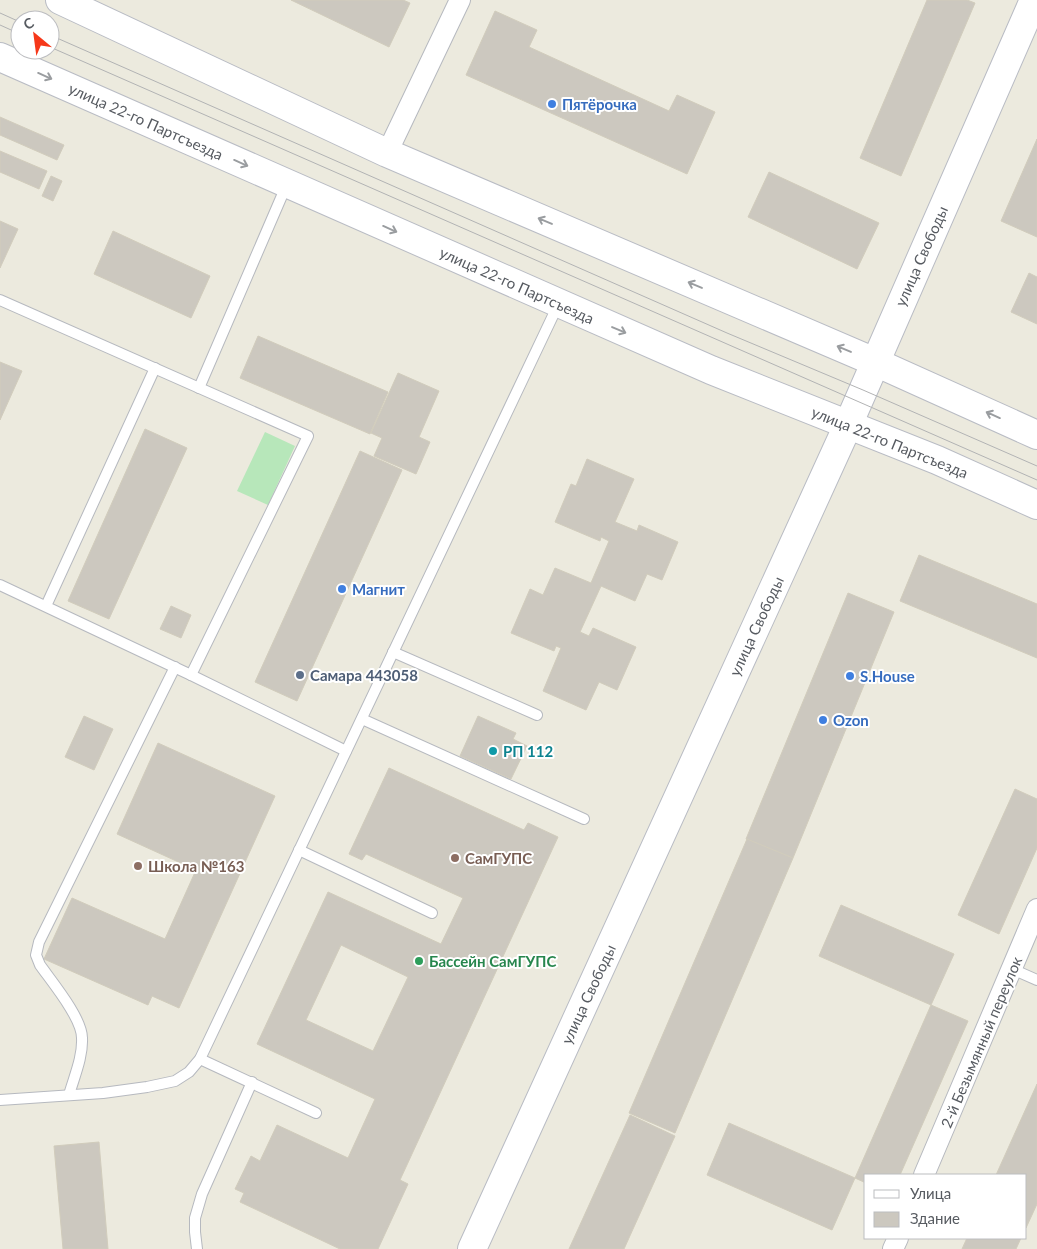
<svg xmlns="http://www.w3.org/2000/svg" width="1037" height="1249" viewBox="0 0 1037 1249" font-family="Lato,sans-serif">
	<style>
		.green { fill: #b7e7ba }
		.building { fill: #ccc8bf; stroke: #d1ccbc; fill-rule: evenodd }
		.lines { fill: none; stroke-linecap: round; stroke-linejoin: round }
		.service-casing { stroke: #b6b9bf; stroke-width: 12 }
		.minor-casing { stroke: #b6b9bf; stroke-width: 22 }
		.secondary-casing { stroke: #b9bcc4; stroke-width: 30 }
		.service { stroke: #fff; stroke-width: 10 }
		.minor { stroke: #fff; stroke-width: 20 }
		.secondary { stroke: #fff; stroke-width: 28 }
		.tram { stroke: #b2b3b4; stroke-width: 1 }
		.oneway { stroke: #9a9da0 }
		.shop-dot { fill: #3f7fe0; stroke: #fff; stroke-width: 2 }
		.service-dot { fill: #5c6f8a; stroke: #fff; stroke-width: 2 }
		.culture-dot { fill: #0f9aa8; stroke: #fff; stroke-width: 2 }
		.education-dot { fill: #8d6e63; stroke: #fff; stroke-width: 2 }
		.leisure-dot { fill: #2e9e5b; stroke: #fff; stroke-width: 2 }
		.labels { text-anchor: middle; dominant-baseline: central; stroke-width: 4; stroke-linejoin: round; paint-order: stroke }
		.shop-label { font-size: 15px; font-weight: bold; fill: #366cbe; stroke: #fff; text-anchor: start }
		.street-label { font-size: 15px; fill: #575b61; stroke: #fff }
		.service-label { font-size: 15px; font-weight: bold; fill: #4e5e75; stroke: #fff; text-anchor: start }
		.culture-label { font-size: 15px; font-weight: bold; fill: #0d838f; stroke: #fff; text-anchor: start }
		.education-label { font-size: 15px; font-weight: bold; fill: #785e54; stroke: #fff; text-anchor: start }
		.leisure-label { font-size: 15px; font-weight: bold; fill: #27864d; stroke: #fff; text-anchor: start }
	</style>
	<rect width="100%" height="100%" fill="#eceade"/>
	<path class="green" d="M265,432L295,446L268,505L237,491Z"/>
	<g class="building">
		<path d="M291,0H403L410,3L389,47Z"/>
		<path d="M927,0H967L975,3L901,176L860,158Z"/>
		<path d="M495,11L537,30L529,47L669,111L677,95L715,112L687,174L466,75Z"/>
		<path d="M0,117L64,145L57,160L0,135Z"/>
		<path d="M1037,139V237L1001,221Z"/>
		<path d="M0,151L47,171L39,189L0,172Z"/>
		<path d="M769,172L879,223L857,269L748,217Z"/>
		<path d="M51,176L62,181L53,201L42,196Z"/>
		<path d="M0,221L18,229L0,268Z"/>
		<path d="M113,231L210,276L191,318L94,274Z"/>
		<path d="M1029,273L1037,277V324L1011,312Z"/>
		<path d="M258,336L388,392L370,434L240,378Z"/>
		<path d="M0,362L22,371L0,420Z"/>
		<path d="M398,373L439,391L419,437L430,442L416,474L374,456L382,438L371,433Z"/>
		<path d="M145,429L187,448L109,619L68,601Z"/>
		<path d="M360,451L402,470L297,701L255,682Z"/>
		<path d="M587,459L634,479L615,522L637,531L639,525L678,542L662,580L647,574L635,601L601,586L580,632L589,636L593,628L636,647L617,690L599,682L586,710L543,691L561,648L556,646L554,651L511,633L530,589L543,595L555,568L591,583L609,541L601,537L600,541L555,522L571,484L576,486Z"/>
		<path d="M919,555L1037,604V658L900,601Z"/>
		<path d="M848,593L894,612L793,858L746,839Z"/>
		<path d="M171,606L191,615L181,638L160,629Z"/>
		<path d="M84,716L113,729L94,770L65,757Z"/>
		<path d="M478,716L516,733L513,739L527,746L511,779L460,756Z"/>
		<path d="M158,743L275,796L179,1008L152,996L148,1005L44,959L72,898L165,939L196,870L117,834Z"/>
		<path d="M389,768L524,830L528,823L558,837L400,1180L408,1184L378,1249H340L240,1202L244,1193L235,1189L251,1156L260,1161L277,1125L348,1158L375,1099L257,1044L328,892L441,944L463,898L366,854L362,860L349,854ZM341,945L408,977L373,1051L306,1020Z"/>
		<path d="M1015,789L1037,799V848L999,934L958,915Z"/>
		<path d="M747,839L793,858L675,1133L629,1113Z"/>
		<path d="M841,905L954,954L931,1005L819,956Z"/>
		<path d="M931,1005L968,1021L900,1175H866V1183L855,1178Z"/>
		<path d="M1037,1084V1204L1026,1228V1175H996Z"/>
		<path d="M630,1115L675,1136L624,1249H569Z"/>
		<path d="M729,1123L855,1178L832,1230L707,1175Z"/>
		<path d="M99,1142L108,1249H63L54,1146Z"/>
		<path d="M967,1238H1021L1016,1249H962Z"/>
	</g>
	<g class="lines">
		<g class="service-casing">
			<g id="service">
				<path d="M0,300L308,436L191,675"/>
				<path d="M199,388L287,184"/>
				<path d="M0,585L191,675L346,751"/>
				<path d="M46,606L155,368"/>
				<path d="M393,652L537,715"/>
				<path d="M362,719L584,819"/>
				<path d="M299,850L432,913"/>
				<path d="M1012,969L1037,980"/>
				<path d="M200,1059L316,1113"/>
				<path d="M69,1095C74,1077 83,1057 82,1038C82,1018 52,982 40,965L36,955L39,942L175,667"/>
				<path d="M0,1100L103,1093L147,1087L175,1081L189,1072L200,1059L558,305"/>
				<path d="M197,1249L195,1232V1218L202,1194L252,1082"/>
			</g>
		</g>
		<g class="minor-casing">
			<g id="minor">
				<path d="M387,153L460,0"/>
				<path d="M924,1175L1037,909"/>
				<path d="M893,1249L898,1238"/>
			</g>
		</g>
		<g class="secondary-casing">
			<g id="secondary">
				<path d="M60,0L387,153L875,362L1037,435"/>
				<path d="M0,57L711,370L937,460L1037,505"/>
				<path d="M472,1249L848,425L1034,0"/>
			</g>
		</g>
		<use href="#service" class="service"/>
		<use href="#minor" class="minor"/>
		<use href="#secondary" class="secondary"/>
		<g class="tram">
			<path d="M0,13L20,22"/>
			<path d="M0,25L20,34"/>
			<path d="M50,35L727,333L863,390L1037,466"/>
			<path d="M50,47L1037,480"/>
		</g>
	</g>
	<defs><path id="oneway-shaft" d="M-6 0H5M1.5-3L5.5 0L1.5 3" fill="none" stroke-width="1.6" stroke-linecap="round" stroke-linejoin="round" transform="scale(1.25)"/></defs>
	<g class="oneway">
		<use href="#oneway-shaft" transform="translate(45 76) rotate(24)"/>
		<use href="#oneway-shaft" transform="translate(241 163) rotate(24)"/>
		<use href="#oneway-shaft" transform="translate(545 221) rotate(-157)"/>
		<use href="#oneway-shaft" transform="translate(390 229) rotate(24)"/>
		<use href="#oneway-shaft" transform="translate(695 285) rotate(-157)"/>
		<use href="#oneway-shaft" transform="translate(619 330) rotate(23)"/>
		<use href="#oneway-shaft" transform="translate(844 349) rotate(-157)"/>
		<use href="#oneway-shaft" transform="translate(993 415) rotate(-156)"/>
	</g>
	<g class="shop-dot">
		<circle cx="552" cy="104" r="5"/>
		<circle cx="342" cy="589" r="5"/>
		<circle cx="850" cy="676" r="5"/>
		<circle cx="823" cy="720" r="5"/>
	</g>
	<circle class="service-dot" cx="300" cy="675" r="5"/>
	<circle class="culture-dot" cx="493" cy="751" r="5"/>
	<g class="education-dot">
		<circle cx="455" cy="858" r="5"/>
		<circle cx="138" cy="866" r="5"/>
	</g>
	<circle class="leisure-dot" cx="419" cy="961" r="5"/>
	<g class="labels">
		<g class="shop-label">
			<text x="562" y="104">Пятёрочка</text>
			<text x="352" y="589">Магнит</text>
			<text x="860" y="676">S.House</text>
			<text x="833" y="720">Ozon</text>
		</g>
		<g class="street-label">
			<text transform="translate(146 121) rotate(24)">улица 22-го Партсъезда</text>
			<text transform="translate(921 256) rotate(-66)">улица Свободы</text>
			<text transform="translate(517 285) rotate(24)">улица 22-го Партсъезда</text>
			<text transform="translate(890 442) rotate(22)">улица 22-го Партсъезда</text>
			<text transform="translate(756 626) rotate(-65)">улица Свободы</text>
			<text transform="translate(588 994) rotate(-65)">улица Свободы</text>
			<text transform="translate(981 1042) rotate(-67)">2-й Безымянный переулок</text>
		</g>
		<g class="service-label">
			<text x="310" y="675">Самара 443058</text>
		</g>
		<g class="culture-label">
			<text x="503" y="751">РП 112</text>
		</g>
		<g class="education-label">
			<text x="465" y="858">СамГУПС</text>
			<text x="148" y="866">Школа №163</text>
		</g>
		<g class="leisure-label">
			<text x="429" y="961">Бассейн СамГУПС</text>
		</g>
	</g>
	<rect x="864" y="1174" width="162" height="65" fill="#ffffff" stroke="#bcbdc0"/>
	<rect x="874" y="1190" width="25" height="8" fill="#ffffff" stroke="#bcbdc0"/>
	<text x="910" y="1199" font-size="15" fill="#575b61">Улица</text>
	<rect x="874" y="1212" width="25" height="15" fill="#ccc8bf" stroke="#bcbdc0"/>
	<text x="910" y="1224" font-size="15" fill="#575b61">Здание</text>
	<g transform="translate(35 35) rotate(331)"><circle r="24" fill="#ffffff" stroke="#bcbdc0"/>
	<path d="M0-4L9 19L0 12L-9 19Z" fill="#f6381a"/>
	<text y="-8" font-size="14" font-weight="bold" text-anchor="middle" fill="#575b61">С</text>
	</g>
</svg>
